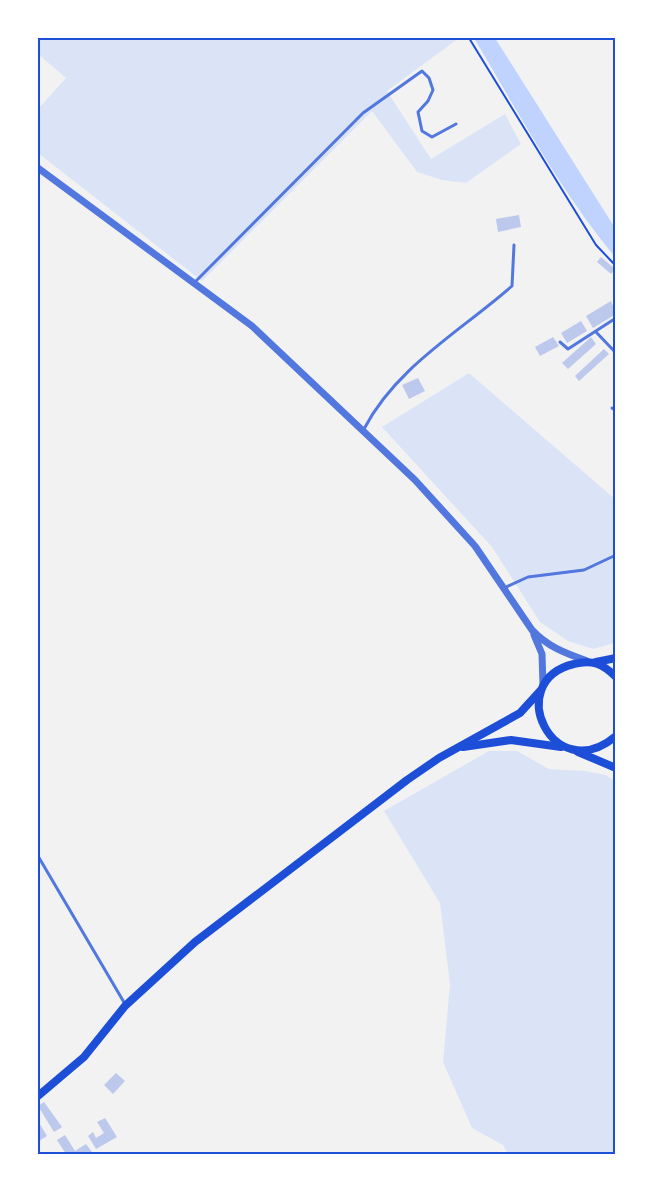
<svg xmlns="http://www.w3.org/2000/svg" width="653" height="1192" viewBox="0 0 653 1192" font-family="'Roboto Condensed',sans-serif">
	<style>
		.green { fill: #dbe4f7 }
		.water { fill: #bfd3fe }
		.building { fill: #bdc9ec }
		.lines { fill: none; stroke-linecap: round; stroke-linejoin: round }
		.path { stroke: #1d4ed8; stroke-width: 2 }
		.service { stroke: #5277de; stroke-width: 3 }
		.tertiary { stroke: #5277de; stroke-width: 7 }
		.secondary { stroke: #1d4ed8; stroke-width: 8 }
		.neatline { fill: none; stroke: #1d4ed8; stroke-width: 2 }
	</style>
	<rect width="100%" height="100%" fill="#f2f2f2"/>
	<g class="green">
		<path d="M42,38H459L387,91L431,159L505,114L521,144L466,183L442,180L417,172L372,111L202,281L38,153V109L66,78L38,54V44Z"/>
		<path d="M469,373L615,499V643L593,649L568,641L540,622L492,547L382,427Z"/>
		<path d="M489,751H517L549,769L585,771L606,775L615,781V1154H508L503,1145L472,1128L443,1062L450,984L440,903L384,811Z"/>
	</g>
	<path class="water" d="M474,38H495L615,228V257C560,191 518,112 474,38Z"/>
	<g class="building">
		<path d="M519,215L521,227L498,232L496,219Z"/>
		<path d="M601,257L615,269L611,274L597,262Z"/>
		<path d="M611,301L616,314L593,328L586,316Z"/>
		<path d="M581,321L587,331L567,343L561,333Z"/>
		<path d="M553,337L559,346L540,356L535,347Z"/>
		<path d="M591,337L596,344L568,369L562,363Z"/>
		<path d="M604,349L609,354L579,381L575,376Z"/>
		<path d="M418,378L425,391L409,399L402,385Z"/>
		<path d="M116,1073L125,1081L113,1094L104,1085Z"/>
		<path d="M44,1102L62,1127L54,1132L38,1106Z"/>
		<path d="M105,1118L117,1137L96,1149L88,1136L93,1132L96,1138L104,1133L97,1122Z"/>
		<path d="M38,1121L47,1136L39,1141L38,1140Z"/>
		<path d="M65,1135L75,1151L86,1144L92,1152L66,1154L57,1140Z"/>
	</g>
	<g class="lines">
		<path class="path" d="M469,38L596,245L616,266"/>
		<g class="service">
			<path d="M194,283L363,113L422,71L429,78L433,90L428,101L418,112L422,131L432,137L456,124"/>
			<path d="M596,332L616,353"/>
			<path d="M560,342L568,349L616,318"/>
			<path d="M612,408L616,411"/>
			<path d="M364,429C396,367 461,331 512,286L514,245"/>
			<path d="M504,588L528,577L584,570L616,555"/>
			<path d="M38,856L125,1004"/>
		</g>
		<g class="tertiary">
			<path d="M38,168L252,326L415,480L475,546L532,630C548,647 565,653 587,661"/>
			<path d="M534,635L542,654L543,685"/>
		</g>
		<g class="secondary">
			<path d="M596,662L616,658"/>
			<path d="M616,677C603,664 592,659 574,664C502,681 553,789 616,736"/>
			<path d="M463,747L511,740L561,747"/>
			<path d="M578,752L616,768"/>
			<path d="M38,1096L84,1057L125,1006L195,942L407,780L439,758L520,713L541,690"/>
		</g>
	</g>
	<rect width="653" height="1192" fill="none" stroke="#ffffff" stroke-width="78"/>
	<rect x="39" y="39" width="575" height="1114" class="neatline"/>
</svg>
